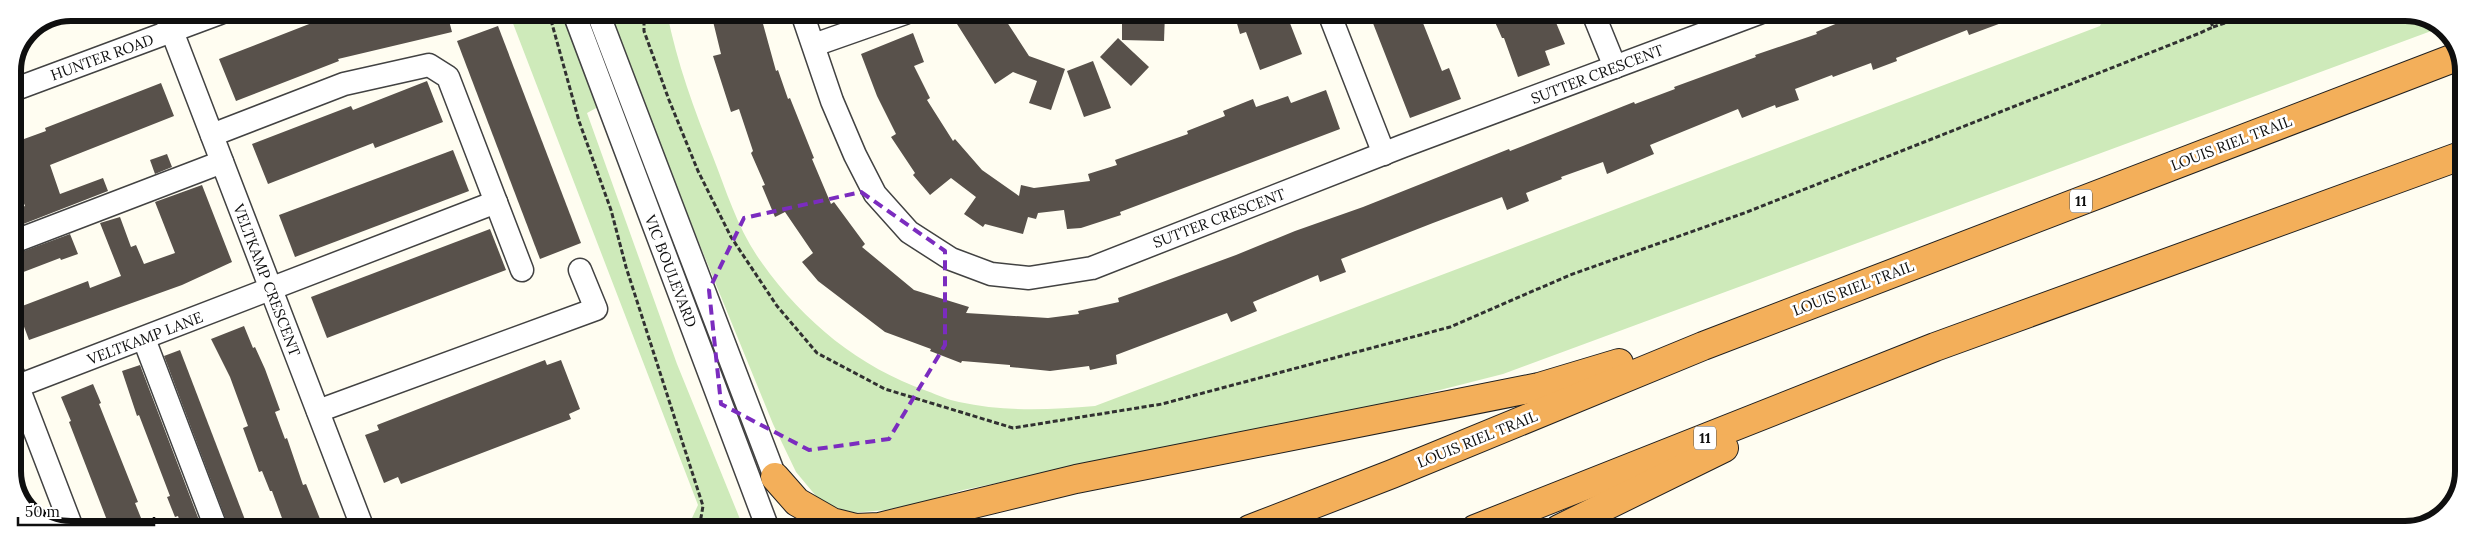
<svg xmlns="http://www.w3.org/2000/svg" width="2476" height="542" viewBox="0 0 2476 542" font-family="Lora,serif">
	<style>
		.green { fill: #ceeaba }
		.building { fill: #58514b }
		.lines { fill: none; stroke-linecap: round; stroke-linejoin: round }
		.minor-casing { stroke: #424242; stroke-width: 25 }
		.highway-casing { stroke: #202020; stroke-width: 30 }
		.path { stroke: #313131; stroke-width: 3; stroke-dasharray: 5 2.5; stroke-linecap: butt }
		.minor { stroke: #fff; stroke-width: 22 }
		.highway { stroke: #f3af5a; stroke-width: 28 }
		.marked { fill: none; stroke: #7b2cbf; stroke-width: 4; stroke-dasharray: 10 6; stroke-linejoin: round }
		.labels { text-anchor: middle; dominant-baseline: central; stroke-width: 5; stroke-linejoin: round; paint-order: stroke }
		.shield { fill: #fff; stroke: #575757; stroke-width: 1 }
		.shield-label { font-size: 14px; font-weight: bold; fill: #0f0f0f }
		.street-label { font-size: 15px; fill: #0f0f0f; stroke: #fff }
		.rim { fill: none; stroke: #0f0f0f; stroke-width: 6 }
	</style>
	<rect width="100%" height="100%" fill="#fffdf1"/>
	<g class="green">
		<path d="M509,13H563L598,107L587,113L677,364L744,529H687L698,505Z"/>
		<path d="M605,13H667C677,63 694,109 713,157C727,193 739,232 762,263C804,322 859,367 927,391C938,395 948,400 959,402C1005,412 1049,410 1095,406L2100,26L2106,13L2416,14L2442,27L1503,374L1298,426L1120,458L963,490L923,502L885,510L852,513L821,502L796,472L773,424Z"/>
	</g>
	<g class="building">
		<path d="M350,13H447L452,32L338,59L339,61L236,101L219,59L322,19Z"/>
		<path d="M711,13H760L776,71L778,70L788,99L790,98L814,158L812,159L831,204L834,202L865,244L862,247L914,290L969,307L966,313L1048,318L1079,314L1078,311L1119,302L1118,298L1138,291L1236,255L1295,231L1363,207L1509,149L1510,151L1634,102L1635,104L1675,89L1674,87L1756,57L1755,55L1817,34L1816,32L1862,13L2023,15L1969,35L1967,30L1896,58L1897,61L1873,70L1871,63L1833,77L1832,75L1795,89L1799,100L1776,108L1775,105L1742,118L1738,109L1650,145L1654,154L1607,174L1603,162L1561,177L1562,179L1526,193L1529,201L1507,210L1502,197L1433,223L1341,259L1346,272L1320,282L1318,275L1253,302L1257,311L1231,322L1227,313L1116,355L1117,364L1090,370L1089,366L1050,371L1010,367V365L962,361L961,363L930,351L931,349L885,332L818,281L802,262L813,253L785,212L775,217L762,186L765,185L751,153L753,151L739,109L731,112L713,56L721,54Z"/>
		<path d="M974,13H978L984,21L996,13H1001L1029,56L1065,69L1051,110L1029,103L1037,81L1013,72L995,84L957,24Z"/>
		<path d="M1122,13H1165L1164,41L1122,40Z"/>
		<path d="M1234,13H1286L1302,54L1260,70L1246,32L1240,34Z"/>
		<path d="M1369,13H1419L1442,71L1449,68L1461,99L1410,118Z"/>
		<path d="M1491,13H1552L1565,44L1545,51L1550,65L1518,77L1504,38H1502Z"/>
		<path d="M498,26L581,243L540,259L457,41Z"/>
		<path d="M913,33L924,62L914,66L930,98L927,100L953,141L955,139L982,170L1019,196L1021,185L1034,188L1090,181L1088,174L1117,165L1115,160L1188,134L1187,131L1225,116L1223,111L1253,99L1256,107L1288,96L1291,103L1326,90L1340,129L1120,212L1121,215L1081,228L1067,229L1064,210L1038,213L1036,219L1028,217L1023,234L985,224L983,227L964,214L976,197L951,178L930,195L913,175L915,173L891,137L896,134L877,96L861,54Z"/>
		<path d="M1118,38L1149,67L1131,86L1100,57Z"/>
		<path d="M1093,61L1111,108L1084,117L1067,71Z"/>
		<path d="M427,81L443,122L375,148L373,143L268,184L252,144L351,106L353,110Z"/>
		<path d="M161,83L174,116L50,165L60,194L103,178L108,191L13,228V211L25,206L13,176V143L46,131L45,128Z"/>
		<path d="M453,150L469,191L295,257L279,215Z"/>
		<path d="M167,154L172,167L155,174L150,160Z"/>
		<path d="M202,185L232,262L182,285L29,340L17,308L88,281L90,288L121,276L100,223L120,217L131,247L136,245L144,264L175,253L155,202Z"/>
		<path d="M490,229L506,270L327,338L311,297Z"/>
		<path d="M70,234L78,254L61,260L60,258L13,276V255Z"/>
		<path d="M244,326L253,348L255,347L265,369L280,410L275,412L285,439L287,438L303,485L306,484L324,529H286L272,491H270L262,471L259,472L243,428L248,426L230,377L211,339Z"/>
		<path d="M180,350L247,525L239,528H229L164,356Z"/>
		<path d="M545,360L547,365L561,360L580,409L569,414L571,419L401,484L398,477L384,483L365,435L379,430L377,425Z"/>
		<path d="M140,365L202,528H182L178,516L175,517L167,497L170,496L139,415L137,416L122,371Z"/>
		<path d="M93,384L101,403L99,404L138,502L135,503L145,528H110L69,422L71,421L61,397Z"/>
	</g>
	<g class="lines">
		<g class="minor-casing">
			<g id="minor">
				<path d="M165,13L363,529"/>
				<path d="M574,13L768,529"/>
				<path d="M598,13L775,477"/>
				<path d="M802,13L832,101L855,155L875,194L909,232L951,259L991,274L1029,278L1092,268L1403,146L1759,13"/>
				<path d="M1329,13L1384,154"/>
				<path d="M1593,13L1615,67"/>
				<path d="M814,45L905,13"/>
				<path d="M13,90L220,13"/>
				<path d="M212,135L344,84L429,65L448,77L522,270"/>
				<path d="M13,242L222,162"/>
				<path d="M144,339L216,528"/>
				<path d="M13,374L72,528"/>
				<path d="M18,386L496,202"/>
				<path d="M318,411L596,309L580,270"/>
			</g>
		</g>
		<g class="highway-casing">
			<g id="highway">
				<path d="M775,477L797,502L832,522L856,528L879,527L1076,479L1539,387L1619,363"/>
				<path d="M1250,529L1392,474L1703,346L2459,56"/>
				<path d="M1475,529L1935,347L2463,155"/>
				<path d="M1559,529L1724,448"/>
			</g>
		</g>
		<g class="path">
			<path d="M549,13L579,121L611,210L626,267L703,506L699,529"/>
			<path d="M644,13V31L669,100L698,171L731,237L777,306L817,353L885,389L1013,428L1162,404L1450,327L1570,275L1747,212L2200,33L2213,27L2207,13"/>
			<path d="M2213,27L2252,14"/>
		</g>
		<use href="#minor" class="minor"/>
		<use href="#highway" class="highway"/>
	</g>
	<path class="marked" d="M861,192L945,251V345L889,439L809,450L721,404L709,290L744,218Z"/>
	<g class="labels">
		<g class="shield">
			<rect x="2070" y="189.5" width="22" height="23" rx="4"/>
			<rect x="1694" y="426.5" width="22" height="23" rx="4"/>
		</g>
		<g class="shield-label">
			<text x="2081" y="201">11</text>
			<text x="1705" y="438">11</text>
		</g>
		<g class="street-label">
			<text transform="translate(102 57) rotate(-20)">HUNTER ROAD</text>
			<text transform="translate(1597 74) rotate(-21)">SUTTER CRESCENT</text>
			<text transform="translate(2231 143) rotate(-21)">LOUIS RIEL TRAIL</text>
			<text transform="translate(1219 218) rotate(-21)">SUTTER CRESCENT</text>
			<text transform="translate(671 271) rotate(69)">VIC BOULEVARD</text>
			<text transform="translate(267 280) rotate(69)">VELTKAMP CRESCENT</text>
			<text transform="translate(1853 288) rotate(-21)">LOUIS RIEL TRAIL</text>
			<text transform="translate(145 338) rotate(-21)">VELTKAMP LANE</text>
			<text transform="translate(1477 439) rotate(-22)">LOUIS RIEL TRAIL</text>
		</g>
	</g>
	<path d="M0 0H2476V542H0ZM71 21H2405A50 50 0 0 1 2455 71V471A50 50 0 0 1 2405 521H71A50 50 0 0 1 21 471V71A50 50 0 0 1 71 21Z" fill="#fff" fill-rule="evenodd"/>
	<path class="rim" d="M71 21H2405A50 50 0 0 1 2455 71V471A50 50 0 0 1 2405 521H71A50 50 0 0 1 21 471V71A50 50 0 0 1 71 21Z"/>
	<path d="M18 517v8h136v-8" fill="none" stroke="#0f0f0f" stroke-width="2.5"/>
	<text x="25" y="517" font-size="15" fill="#0f0f0f" stroke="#ffffff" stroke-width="4" paint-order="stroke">50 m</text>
</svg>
